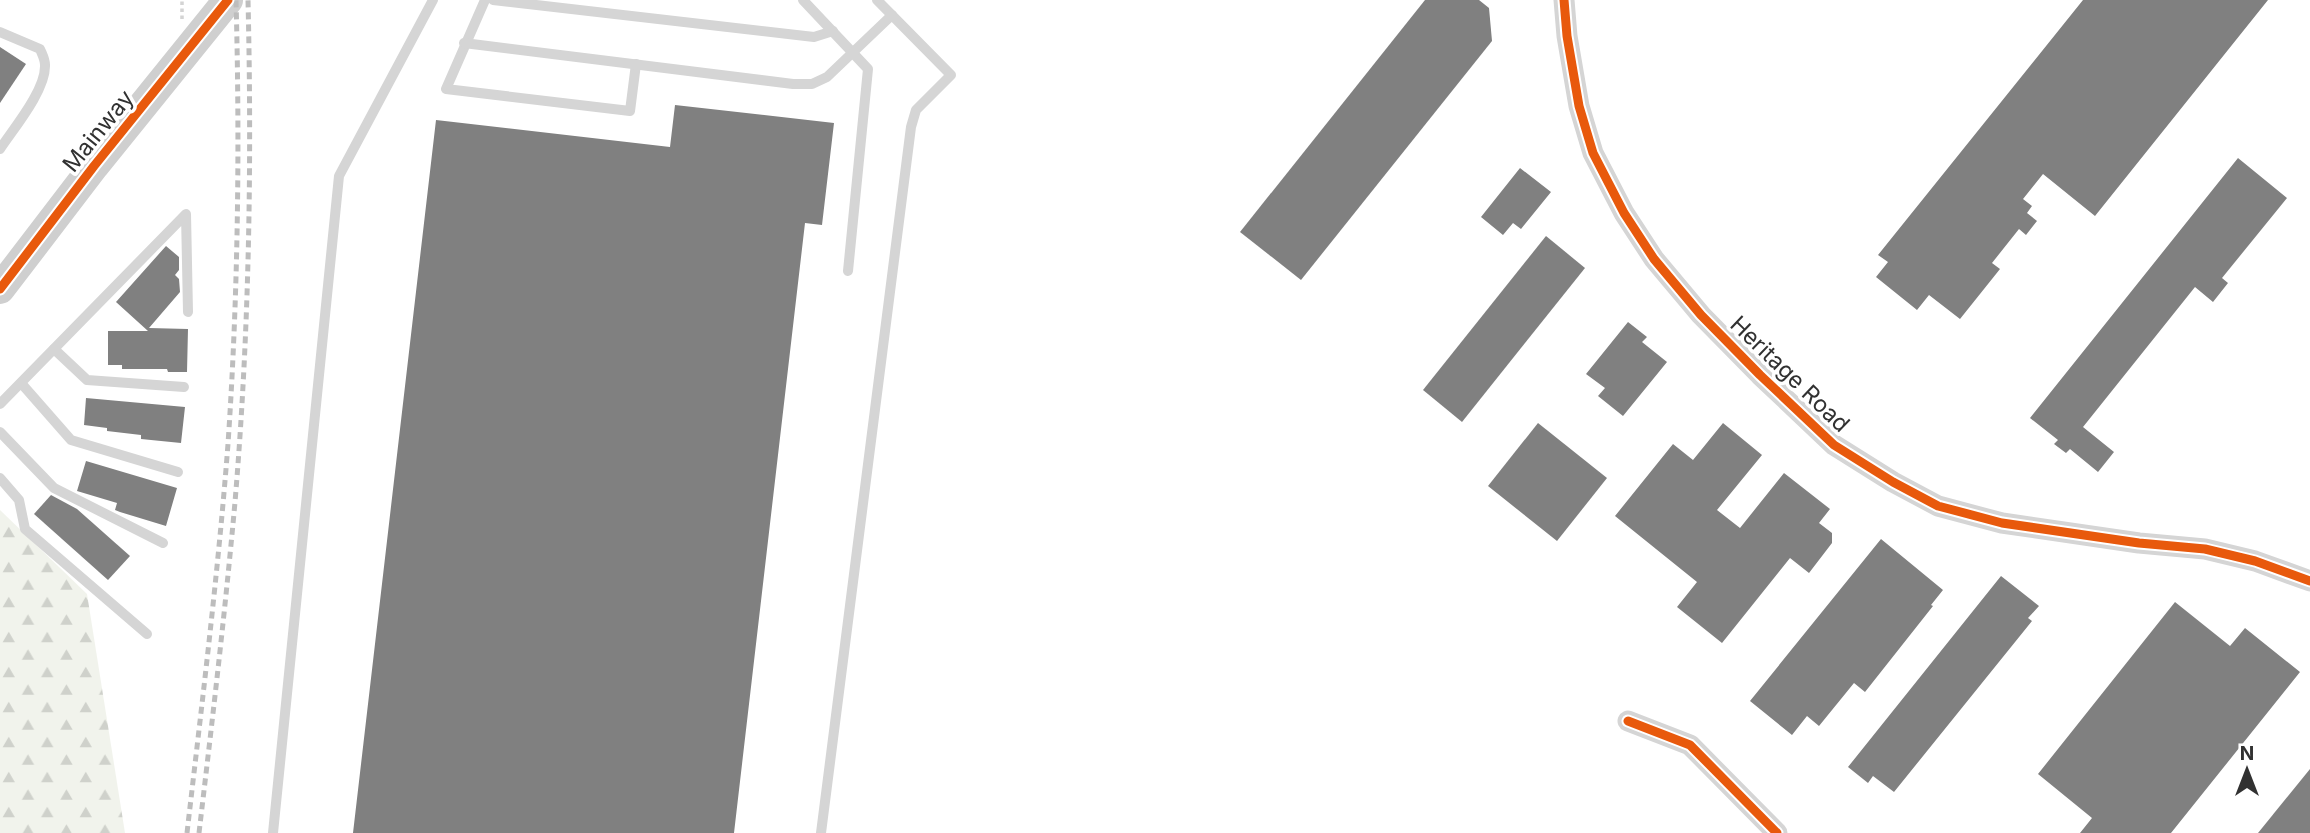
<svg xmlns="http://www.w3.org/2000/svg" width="2310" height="833" viewBox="0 0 2310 833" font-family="Inter,sans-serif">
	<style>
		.forest { fill: url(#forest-firs) }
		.building { fill: #808080 }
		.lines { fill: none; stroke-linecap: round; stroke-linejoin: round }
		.path { stroke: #d4d4d4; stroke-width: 3.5; stroke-dasharray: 3.5 3.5; stroke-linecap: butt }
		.lane { stroke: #d5d5d5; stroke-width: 10 }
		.street { stroke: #d5d5d5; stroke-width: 21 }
		.secondary { stroke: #cfcfcf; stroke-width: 30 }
		.rail { stroke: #bdbdbd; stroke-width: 5; stroke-dasharray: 7 5; stroke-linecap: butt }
		.cycleway-casing { stroke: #fff; stroke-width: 13 }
		.cycleway { stroke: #e8590c; stroke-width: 9 }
		.labels { text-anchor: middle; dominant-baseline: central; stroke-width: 7; stroke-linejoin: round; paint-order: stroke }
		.street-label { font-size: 23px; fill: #313131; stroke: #fff }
	</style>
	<defs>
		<pattern id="forest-firs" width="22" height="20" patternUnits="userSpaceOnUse" patternTransform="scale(1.75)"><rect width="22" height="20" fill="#f1f3ec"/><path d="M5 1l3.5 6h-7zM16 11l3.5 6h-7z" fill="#cfd1cb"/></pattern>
	</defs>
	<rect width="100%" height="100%" fill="#fff"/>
	<path class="forest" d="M0,510L87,594L125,833H0Z"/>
	<g class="building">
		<path d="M1425,0H1479L1489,8L1492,41L1301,280L1240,232Z"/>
		<path d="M2083,0H2268L2095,216L2043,174L2023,199L2032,206L2027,213L2037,221L2026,235L2019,229L1992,263L2000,269L1960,319L1929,295L1917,310L1876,277L1888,262L1878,255Z"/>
		<path d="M0,47L26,64L0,103Z"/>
		<path d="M675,105L834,123L822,225L805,223L734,833H353L436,120L670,147Z"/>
		<path d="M2238,158L2287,198L2222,278L2228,283L2213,302L2195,287L2083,427L2114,452L2098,472L2070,449L2066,453L2054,444L2058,440L2030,418Z"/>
		<path d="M1520,168L1551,192L1521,229L1513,223L1503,235L1481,217Z"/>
		<path d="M1546,236L1585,268L1462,422L1423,390Z"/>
		<path d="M166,246L179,257V270L175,275L179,279L180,292L149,328L188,329L187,372H168L167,369H122V365H108V331H148L116,302Z"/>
		<path d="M1628,322L1647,337L1642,342L1667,362L1623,416L1598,396L1605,388L1586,374Z"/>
		<path d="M86,398L185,407L181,443L141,439V435L107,431V428L84,425Z"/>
		<path d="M1538,423L1607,478L1557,541L1488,486Z"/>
		<path d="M1723,423L1762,455L1717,510L1740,528L1784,473L1830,509L1819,523L1832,533V543L1809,573L1790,558L1722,643L1677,607L1697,582L1615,516L1673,444L1693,460Z"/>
		<path d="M86,461L177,488L166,526L120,512L115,510L117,503L77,491Z"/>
		<path d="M51,495L77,509L130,556L108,580L34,514Z"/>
		<path d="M1881,539L1943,590L1931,605L1933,606L1865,692L1854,683L1819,726L1807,716L1792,735L1750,701Z"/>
		<path d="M2001,576L2039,606L2028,618L2032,621L1894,792L1873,776L1868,783L1848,767Z"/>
		<path d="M2175,602L2230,646L2245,628L2300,672L2171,833H2080L2092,818L2038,774Z"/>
		<path d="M2310,769V833H2258Z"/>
	</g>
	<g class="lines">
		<path class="path" d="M182,19V0"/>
		<g class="lane">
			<path d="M485,0L446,89L630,111L636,64"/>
			<path d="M493,0L814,37L833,31"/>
			<path d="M803,0L868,69L848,271"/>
			<path d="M0,32L40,49C42,54 45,59 45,65C46,90 14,128 0,149"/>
			<path d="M464,43L793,84H812L827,77L892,15"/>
			<path d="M54,349L87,380L184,387"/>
			<path d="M21,383L71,440L178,472"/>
			<path d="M0,404L186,214L188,312"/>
			<path d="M0,432L54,488L163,543"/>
			<path d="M0,478L19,500L25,529L147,634"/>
			<path d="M273,833L339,176L433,0"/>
			<path d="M821,833L911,127L916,110L951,75L877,0"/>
		</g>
		<g class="street">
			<path d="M1564,0L1567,36L1579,106L1593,153L1624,213L1654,259L1701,315L1760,375L1834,445L1893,482L1938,506L2002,523L2139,543L2205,549L2255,561L2310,581"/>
			<path d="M1628,721L1690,745L1777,833"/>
		</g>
		<path class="secondary" d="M0,289L94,166L228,0"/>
		<g class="rail">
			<path d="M187,833C202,703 218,574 228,444C238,296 240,148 236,0"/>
			<path d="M199,833C212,723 225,613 235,502C249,335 252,167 248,0"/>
		</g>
		<g class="cycleway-casing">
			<g id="cycleway">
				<path d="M1564,0L1567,36L1579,106L1593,153L1624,213L1654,259L1701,315L1760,375L1834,445L1893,482L1938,506L2002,523L2139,543L2205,549L2255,561L2310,581"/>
				<path d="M0,289L94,166L228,0"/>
				<path d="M1628,721L1690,745L1777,833"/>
			</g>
		</g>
		<use href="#cycleway" class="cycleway"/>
	</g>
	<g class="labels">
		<g class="street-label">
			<text transform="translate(98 131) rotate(-51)">Mainway</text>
			<text transform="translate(1790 374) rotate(44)">Heritage Road</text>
		</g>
	</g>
	<g transform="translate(2247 770)" stroke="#ffffff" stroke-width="5" paint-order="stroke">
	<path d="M0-5L12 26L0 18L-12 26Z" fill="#313131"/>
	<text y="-10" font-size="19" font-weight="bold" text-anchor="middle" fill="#313131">N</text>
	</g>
</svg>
